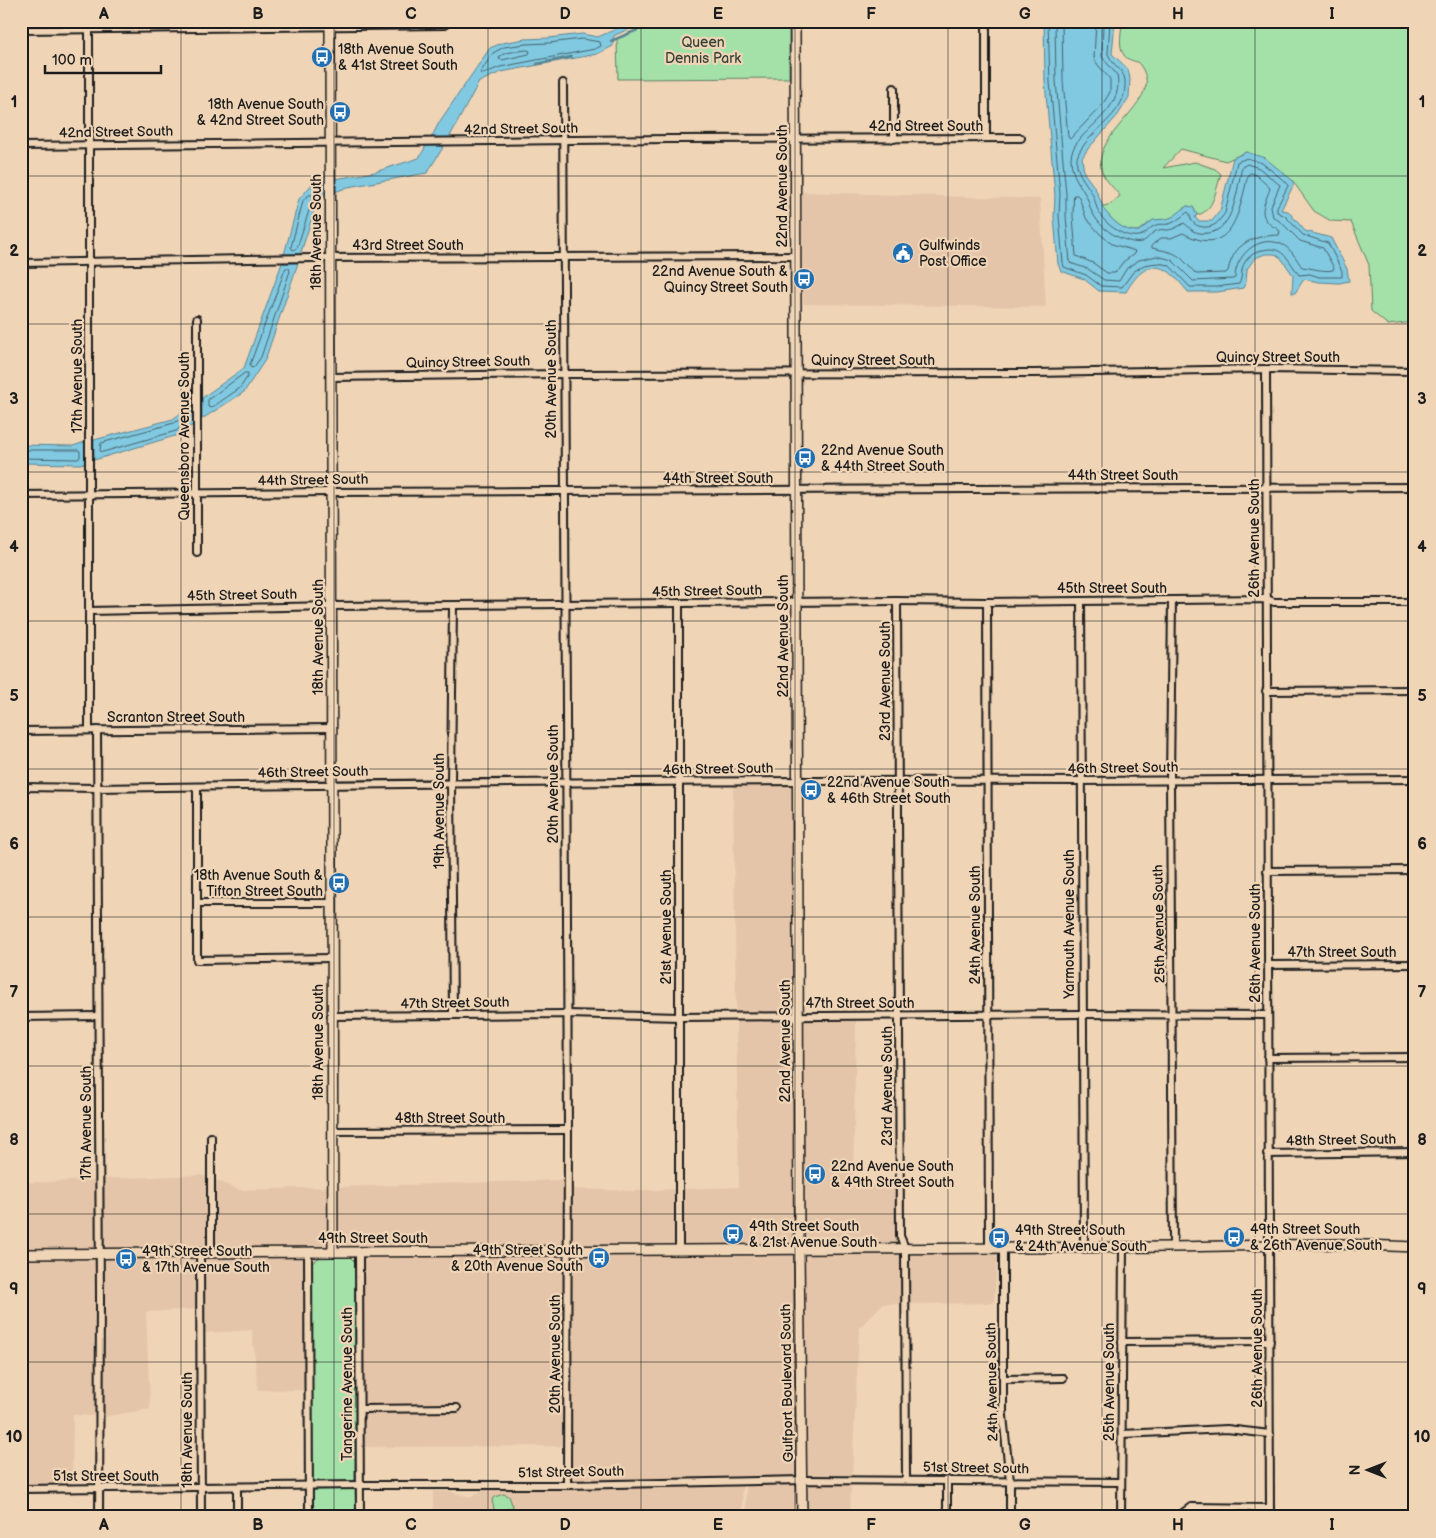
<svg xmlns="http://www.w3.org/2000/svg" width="1436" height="1538" viewBox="0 0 1436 1538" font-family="'Balsamiq Sans',sans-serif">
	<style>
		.built { fill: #e5c5a9 }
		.green { fill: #a3e1a9; stroke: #607e62 }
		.water { fill: #81c9e1; stroke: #598492 }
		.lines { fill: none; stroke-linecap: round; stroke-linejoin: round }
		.shore { stroke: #44616b; stroke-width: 1 }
		.stream { stroke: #598492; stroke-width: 2.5 }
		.street-casing { stroke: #1c1c1c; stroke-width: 10 }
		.secondary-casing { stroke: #1c1c1c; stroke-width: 12 }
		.street { stroke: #efd4b6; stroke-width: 6 }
		.secondary { stroke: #efd4b6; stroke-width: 9 }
		.grid { fill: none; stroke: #1c1c1c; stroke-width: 1; stroke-opacity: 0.55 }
		.labels { text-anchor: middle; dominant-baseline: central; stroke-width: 4.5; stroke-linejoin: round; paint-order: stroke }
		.park-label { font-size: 14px; fill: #374338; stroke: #efd4b6 }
		.poi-label { font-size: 14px; fill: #1c1c1c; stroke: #efd4b6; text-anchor: start }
		.street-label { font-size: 14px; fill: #1c1c1c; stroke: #efd4b6 }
		.neatline { fill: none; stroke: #1c1c1c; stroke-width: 2 }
		.grid-label { font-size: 16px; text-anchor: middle; font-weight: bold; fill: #1c1c1c }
	</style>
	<rect width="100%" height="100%" fill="#efd4b6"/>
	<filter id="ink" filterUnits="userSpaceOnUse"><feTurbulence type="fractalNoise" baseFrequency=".02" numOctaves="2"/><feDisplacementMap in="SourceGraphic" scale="10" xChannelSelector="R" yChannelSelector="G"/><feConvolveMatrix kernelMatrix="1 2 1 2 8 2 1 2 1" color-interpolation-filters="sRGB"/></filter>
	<g filter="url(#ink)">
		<g class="built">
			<path d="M802,192L1040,199L1046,307L803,304Z"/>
			<path d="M793,784L794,1011L736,1012L733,785Z"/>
			<path d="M794,1019L795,1246H684V1189L739,1187L736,1020Z"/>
			<path d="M803,1019H856L853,1186H896V1236L899,1244L804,1246Z"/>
			<path d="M200,1175L206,1177V1249H104L103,1179Z"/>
			<path d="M94,1180L95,1249L21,1250V1183Z"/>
			<path d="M215,1180L240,1190L328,1187V1248L215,1249Z"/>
			<path d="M564,1180V1247L337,1248V1187Z"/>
			<path d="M573,1189L633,1191L675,1189V1246L573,1247Z"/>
			<path d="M998,1251L994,1303L910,1304V1252Z"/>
			<path d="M901,1252V1304H883L859,1328L852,1476H806L804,1254Z"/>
			<path d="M795,1254L797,1477L572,1481L573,1255Z"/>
			<path d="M564,1255L563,1446L364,1447V1413L461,1412L462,1405H364L363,1256Z"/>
			<path d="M303,1256L304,1390H258L252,1330L205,1333V1257Z"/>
			<path d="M95,1257L94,1416L73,1415L72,1484L21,1485V1258Z"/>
			<path d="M104,1257H196V1309L146,1312L150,1409L103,1417Z"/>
			<path d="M807,1484H851L850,1517H807Z"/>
			<path d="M798,1485V1517H746V1486Z"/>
			<path d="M742,1486V1517H433V1491H448L470,1497L483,1490Z"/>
		</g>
		<g class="green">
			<path d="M659,21H789V78L618,79L617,38Z"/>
			<path d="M1123,21H1415V297L1413,301L1415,307V322L1388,325L1371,311L1369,265L1351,222L1331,221L1314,211L1292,180L1246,152L1226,161L1181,149L1163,168L1195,162L1215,169L1221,174C1216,188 1214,212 1197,215L1193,207L1187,206C1182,210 1175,218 1168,219C1163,220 1158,220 1152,221C1147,223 1145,228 1140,230C1125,236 1110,217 1101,207L1111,204L1120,196C1115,189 1105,180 1102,172C1091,141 1139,114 1146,86C1148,80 1143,66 1137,62C1132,60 1127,60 1124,55C1118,47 1121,30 1123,21Z"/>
			<path d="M336,1256H349L355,1262V1481L313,1482L312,1263L320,1257Z"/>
			<path d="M355,1489L356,1517H313V1490Z"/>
			<path d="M503,1494L509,1496L513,1507L495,1514L492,1500L495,1497Z"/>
		</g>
		<g class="water">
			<path d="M634,21H649L615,35L613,38V46L597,54L501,72L479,82L449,138H431L440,121L490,48L502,43L525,39L549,38L582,34L598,37Z"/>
			<path d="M1044,21H1115L1112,54L1128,69L1130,79L1129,97L1118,115L1087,150L1082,158L1084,173L1095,188L1103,206L1102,207C1111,219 1122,232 1139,231L1153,220L1167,219L1174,216L1187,206L1193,207L1197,215L1195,217L1198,221H1212L1220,211L1233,158L1246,152L1265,158L1292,180L1294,184L1281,210L1288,211L1305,231L1331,238L1347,269L1349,281L1339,283L1319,282L1304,279L1295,293H1292L1293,275L1281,258L1275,254H1265L1255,258L1247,269L1246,282L1243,288L1217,292H1188C1182,285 1174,274 1166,270C1147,260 1134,278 1126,292L1099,291L1084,279L1061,271L1058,264L1054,217L1055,195L1045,82Z"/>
			<path d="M426,146H444L427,173L348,187L335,192V179L375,172L419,158Z"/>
			<path d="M326,180V195L318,199L300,255H284L299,199L314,182Z"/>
			<path d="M282,263H298L265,360L244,392L202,419V398L244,368Z"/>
			<path d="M193,404V425L178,435L94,460V440L173,419Z"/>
			<path d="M85,442V463L80,464L21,463V445L73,446Z"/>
		</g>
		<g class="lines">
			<g class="shore">
				<path d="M1048,21L1050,82L1060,194L1059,216L1063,263L1064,267L1086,275L1101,286L1122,287L1133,272L1144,265L1157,263L1169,265L1190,287H1216L1239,284C1243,278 1240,269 1245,262C1249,256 1254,253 1260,251C1282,243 1289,261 1299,275L1310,274L1319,277H1342V271L1328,243L1303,235L1285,216L1277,212V207L1288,186L1287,183L1262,163L1247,158L1237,162L1225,213C1222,217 1219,222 1214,225C1204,230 1190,226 1190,214L1188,212C1182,216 1176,222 1169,224C1164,225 1159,223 1154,226C1149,228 1147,233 1142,235C1127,241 1104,224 1098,211C1095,204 1095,197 1090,190C1084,180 1073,168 1078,155C1087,133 1119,118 1124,94C1129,68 1116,72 1108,54L1110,21"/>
				<path d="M1055,21L1056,81L1066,194V216L1070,263L1088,269L1104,280L1119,281L1127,268L1139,260L1157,256L1172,260L1193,281L1233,279L1235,278C1235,256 1258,234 1281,244C1291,248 1296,259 1302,267C1313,268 1322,272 1333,270L1334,268L1323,248L1300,241L1281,222L1273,217L1271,206L1280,185L1259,168L1247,164L1242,167C1237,187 1235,230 1208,233C1203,234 1197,233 1193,231C1190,229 1187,225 1184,223C1179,226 1173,230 1167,230C1163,230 1163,229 1159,230C1147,233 1148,247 1129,241C1114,237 1101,228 1093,214C1090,210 1090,205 1088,200C1081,184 1071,177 1071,158C1071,132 1126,114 1117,75L1102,57L1103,21"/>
				<path d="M1062,21L1063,81L1068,137L1070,139L1103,104L1110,92V79L1098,65L1094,59L1096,21"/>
				<path d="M582,39L600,42L601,46L595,49L500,67L483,74L480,73L493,53L504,47L526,44L549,43Z"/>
				<path d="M527,50L530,51L529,54L502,60L499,59L500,56L506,53Z"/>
				<path d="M1251,173L1256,175L1270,188C1267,200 1256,213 1270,224C1273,227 1277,228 1280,231L1279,235C1253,236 1234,242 1228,271L1226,273L1196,274C1177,253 1180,254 1152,248V245L1161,238H1171L1183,233C1233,260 1239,211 1248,175Z"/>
				<path d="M309,195H312L313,198L297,248L293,250L291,247L303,201Z"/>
				<path d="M1074,195H1077L1079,197L1086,218L1100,234L1112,244L1135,251L1134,254L1123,262L1115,273H1107L1093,263L1076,256L1073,216Z"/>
				<path d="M286,268H289L290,271L261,357L254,367L251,368L250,365Z"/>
				<path d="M245,373H248V376L240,388L211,408L208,407V400Z"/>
				<path d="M185,416L188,418L187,423L176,431L103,452L100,451L101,443L174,423Z"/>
				<path d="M21,450H78L80,451V457L78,459L21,458"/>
			</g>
			<g class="stream">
				<path d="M611,41L659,21"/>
				<path d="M537,64L571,57"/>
			</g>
			<g class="street-casing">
				<g id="street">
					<path d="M89,21V730"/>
					<path d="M986,21V138"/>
					<path d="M21,30L445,25L447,21"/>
					<path d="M563,83L568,1130L567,1485"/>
					<path d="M894,88V139"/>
					<path d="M21,146L669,139L1021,138"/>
					<path d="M21,263L313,258L796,256"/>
					<path d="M1266,369L1270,1517"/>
					<path d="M331,377L564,374L1034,373L1266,369L1415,371"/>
					<path d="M21,495L331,492L1415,487"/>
					<path d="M197,553V319"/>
					<path d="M1172,600L1170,780L1173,1247"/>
					<path d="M897,601L900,1236L905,1248L906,1480"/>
					<path d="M1081,601L1084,1247"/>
					<path d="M987,602L989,1247"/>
					<path d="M679,604V1250"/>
					<path d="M453,606L451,783L453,1015"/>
					<path d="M89,611L333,606L897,601L987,602L1267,599L1274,602H1415"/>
					<path d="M1266,691L1415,690"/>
					<path d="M97,730L100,1299L99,1517"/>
					<path d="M21,731L332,728"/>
					<path d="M21,787L97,788C424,783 750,780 1077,781C1190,781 1302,779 1415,779"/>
					<path d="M197,787V960L331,958"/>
					<path d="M1267,871L1415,870"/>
					<path d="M197,903H331"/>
					<path d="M1269,965L1415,964"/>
					<path d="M331,1016L568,1014L679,1017L1081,1014L1268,1015"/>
					<path d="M21,1017L98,1016"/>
					<path d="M1268,1058L1415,1057"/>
					<path d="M332,1131L568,1130"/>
					<path d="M1267,1154L1415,1152"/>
					<path d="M1003,1247V1416L1010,1481V1517"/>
					<path d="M308,1252L309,1517"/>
					<path d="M359,1252L360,1517"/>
					<path d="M200,1253L201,1517"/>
					<path d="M211,1253V1137"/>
					<path d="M1122,1342L1270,1341"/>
					<path d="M1003,1379L1063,1378"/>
					<path d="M360,1409L457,1408"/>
					<path d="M1122,1434L1227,1429L1270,1434"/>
					<path d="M237,1487V1517"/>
					<path d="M21,1489L360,1485H567L802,1480L1121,1482"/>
					<path d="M22,1489V1517"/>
					<path d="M1180,1515L1191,1507L1270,1508"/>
					<path d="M947,1517V1480"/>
					<path d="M1121,1517L1123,1247"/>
				</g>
			</g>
			<g class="secondary-casing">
				<g id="secondary">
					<path d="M330,21C332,432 331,842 333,1252"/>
					<path d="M795,21L799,1250L802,1517"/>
					<path d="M21,1254L1173,1247L1340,1244L1415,1247"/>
				</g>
			</g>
			<use href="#street" class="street"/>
			<use href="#secondary" class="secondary"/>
		</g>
	</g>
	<path class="grid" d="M181,21V1517M334,21V1517M488,21V1517M641,21V1517M795,21V1517M948,21V1517M1102,21V1517M1255,21V1517M21,176H1415M21,324H1415M21,472H1415M21,621H1415M21,769H1415M21,917H1415M21,1066H1415M21,1214H1415M21,1362H1415"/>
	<defs>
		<g id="bus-disc" transform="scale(1.125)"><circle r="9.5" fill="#1f6fb2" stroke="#efd4b6"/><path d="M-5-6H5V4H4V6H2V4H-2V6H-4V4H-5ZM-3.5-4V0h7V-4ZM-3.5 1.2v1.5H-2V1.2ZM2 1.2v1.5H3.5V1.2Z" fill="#fff"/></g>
		<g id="civic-disc" transform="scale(1.125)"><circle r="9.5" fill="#1f6fb2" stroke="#efd4b6"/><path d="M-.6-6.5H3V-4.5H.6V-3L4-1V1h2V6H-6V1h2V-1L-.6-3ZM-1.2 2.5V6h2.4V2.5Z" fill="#fff"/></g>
	</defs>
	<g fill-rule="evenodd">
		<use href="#bus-disc" x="322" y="57"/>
		<use href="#bus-disc" x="340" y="112"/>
		<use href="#civic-disc" x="903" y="253"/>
		<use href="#bus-disc" x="804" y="279"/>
		<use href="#bus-disc" x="805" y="458"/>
		<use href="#bus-disc" x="811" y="790"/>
		<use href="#bus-disc" x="339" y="883"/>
		<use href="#bus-disc" x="815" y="1174"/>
		<use href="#bus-disc" x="733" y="1234"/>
		<use href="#bus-disc" x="1234" y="1237"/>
		<use href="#bus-disc" x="999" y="1238"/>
		<use href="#bus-disc" x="599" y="1258"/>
		<use href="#bus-disc" x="126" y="1259"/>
	</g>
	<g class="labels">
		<g class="park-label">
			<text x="703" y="42">Queen<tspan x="703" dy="16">Dennis Park</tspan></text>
		</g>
		<g class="poi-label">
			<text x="338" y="49">18th Avenue South<tspan x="338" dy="16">&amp; 41st Street South</tspan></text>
			<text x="324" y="104" text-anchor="end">18th Avenue South<tspan x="324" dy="16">&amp; 42nd Street South</tspan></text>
			<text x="919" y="245">Gulfwinds<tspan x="919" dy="16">Post Office</tspan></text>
			<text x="788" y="271" text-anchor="end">22nd Avenue South &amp;<tspan x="788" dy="16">Quincy Street South</tspan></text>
			<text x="821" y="450">22nd Avenue South<tspan x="821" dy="16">&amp; 44th Street South</tspan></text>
			<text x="827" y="782">22nd Avenue South<tspan x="827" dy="16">&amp; 46th Street South</tspan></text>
			<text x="323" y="875" text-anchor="end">18th Avenue South &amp;<tspan x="323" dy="16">Tifton Street South</tspan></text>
			<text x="831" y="1166">22nd Avenue South<tspan x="831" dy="16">&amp; 49th Street South</tspan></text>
			<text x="749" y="1226">49th Street South<tspan x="749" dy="16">&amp; 21st Avenue South</tspan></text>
			<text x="1250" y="1229">49th Street South<tspan x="1250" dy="16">&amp; 26th Avenue South</tspan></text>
			<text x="1015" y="1230">49th Street South<tspan x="1015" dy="16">&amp; 24th Avenue South</tspan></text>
			<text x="583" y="1250" text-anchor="end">49th Street South<tspan x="583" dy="16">&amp; 20th Avenue South</tspan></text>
			<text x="142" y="1251">49th Street South<tspan x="142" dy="16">&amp; 17th Avenue South</tspan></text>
		</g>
		<g class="street-label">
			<text x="926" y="126">42nd Street South</text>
			<text transform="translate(521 129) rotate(-1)">42nd Street South</text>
			<text transform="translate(116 132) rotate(-1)">42nd Street South</text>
			<text transform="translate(782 186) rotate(-90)">22nd Avenue South</text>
			<text transform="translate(316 232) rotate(-90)">18th Avenue South</text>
			<text x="408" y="245">43rd Street South</text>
			<text x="1278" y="357">Quincy Street South</text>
			<text x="873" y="360">Quincy Street South</text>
			<text transform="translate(468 362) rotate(-1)">Quincy Street South</text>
			<text transform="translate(77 376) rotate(-90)">17th Avenue South</text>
			<text transform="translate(551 379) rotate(-90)">20th Avenue South</text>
			<text transform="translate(184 436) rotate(-90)">Queensboro Avenue South</text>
			<text x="1123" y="475">44th Street South</text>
			<text x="718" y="478">44th Street South</text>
			<text transform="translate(313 480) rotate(-1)">44th Street South</text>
			<text transform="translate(1254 538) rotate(-90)">26th Avenue South</text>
			<text x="1112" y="588">45th Street South</text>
			<text transform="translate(707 591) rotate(-1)">45th Street South</text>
			<text transform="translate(242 595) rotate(-1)">45th Street South</text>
			<text transform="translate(783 636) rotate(-90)">22nd Avenue South</text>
			<text transform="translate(318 637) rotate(-90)">18th Avenue South</text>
			<text transform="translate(885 681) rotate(-90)">23rd Avenue South</text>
			<text x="176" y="717">Scranton Street South</text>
			<text transform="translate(1123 768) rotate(-1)">46th Street South</text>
			<text transform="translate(718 769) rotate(-1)">46th Street South</text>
			<text transform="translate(313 772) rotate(-1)">46th Street South</text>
			<text transform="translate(553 784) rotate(-90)">20th Avenue South</text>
			<text transform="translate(439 811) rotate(-90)">19th Avenue South</text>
			<text transform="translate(1069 924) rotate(-90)">Yarmouth Avenue South</text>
			<text transform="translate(1159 924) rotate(-91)">25th Avenue South</text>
			<text transform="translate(975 925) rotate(-90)">24th Avenue South</text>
			<text transform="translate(666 927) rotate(-90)">21st Avenue South</text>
			<text transform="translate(1255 943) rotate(-90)">26th Avenue South</text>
			<text x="1342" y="952">47th Street South</text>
			<text transform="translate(455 1003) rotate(-1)">47th Street South</text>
			<text x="860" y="1003">47th Street South</text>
			<text transform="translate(785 1041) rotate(-90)">22nd Avenue South</text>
			<text transform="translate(318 1042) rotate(-90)">18th Avenue South</text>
			<text transform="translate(887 1086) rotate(-90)">23rd Avenue South</text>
			<text x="450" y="1118">48th Street South</text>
			<text transform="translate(86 1123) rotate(-90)">17th Avenue South</text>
			<text transform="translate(1341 1140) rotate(-1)">48th Street South</text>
			<text x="373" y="1238">49th Street South</text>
			<text transform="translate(1257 1348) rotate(-90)">26th Avenue South</text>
			<text transform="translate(555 1354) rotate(-90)">20th Avenue South</text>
			<text transform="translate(992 1382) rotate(-91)">24th Avenue South</text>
			<text transform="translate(1109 1382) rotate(-90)">25th Avenue South</text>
			<text transform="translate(787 1383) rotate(-91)">Gulfport Boulevard South</text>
			<text transform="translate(347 1384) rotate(-90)">Tangerine Avenue South</text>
			<text transform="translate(187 1430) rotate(-90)">18th Avenue South</text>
			<text transform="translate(976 1468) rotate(1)">51st Street South</text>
			<text transform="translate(571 1472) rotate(-1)">51st Street South</text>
			<text x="106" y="1476">51st Street South</text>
		</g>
	</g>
	<rect width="1436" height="1538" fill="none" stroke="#efd4b6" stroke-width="55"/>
	<g transform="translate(1368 1470) rotate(270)" stroke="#efd4b6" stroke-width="4" paint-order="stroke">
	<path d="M0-4L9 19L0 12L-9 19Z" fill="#1c1c1c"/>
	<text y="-8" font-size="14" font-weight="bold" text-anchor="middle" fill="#1c1c1c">N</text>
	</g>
	<path d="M45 65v8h116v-8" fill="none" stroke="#1c1c1c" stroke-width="2.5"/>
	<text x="52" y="65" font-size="15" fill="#1c1c1c" stroke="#efd4b6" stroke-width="4" paint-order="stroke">100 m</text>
	<rect x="28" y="28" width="1380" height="1482" class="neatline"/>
	<g class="grid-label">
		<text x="104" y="19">A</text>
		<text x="258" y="19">B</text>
		<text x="411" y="19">C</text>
		<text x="565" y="19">D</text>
		<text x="718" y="19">E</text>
		<text x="871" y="19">F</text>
		<text x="1025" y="19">G</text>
		<text x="1178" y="19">H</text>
		<text x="1332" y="19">I</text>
		<text x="14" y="107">1</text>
		<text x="1422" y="107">1</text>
		<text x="14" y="256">2</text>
		<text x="1422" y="256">2</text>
		<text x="14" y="404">3</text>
		<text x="1422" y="404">3</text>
		<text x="14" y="552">4</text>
		<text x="1422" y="552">4</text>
		<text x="14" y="701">5</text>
		<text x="1422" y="701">5</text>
		<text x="14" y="849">6</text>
		<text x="1422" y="849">6</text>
		<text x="14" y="997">7</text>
		<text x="1422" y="997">7</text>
		<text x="14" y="1145">8</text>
		<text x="1422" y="1145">8</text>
		<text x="14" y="1294">9</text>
		<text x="1422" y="1294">9</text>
		<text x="14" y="1442">10</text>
		<text x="1422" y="1442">10</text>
		<text x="104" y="1530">A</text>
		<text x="258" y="1530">B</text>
		<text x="411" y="1530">C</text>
		<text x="565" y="1530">D</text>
		<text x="718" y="1530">E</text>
		<text x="871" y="1530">F</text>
		<text x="1025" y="1530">G</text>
		<text x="1178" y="1530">H</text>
		<text x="1332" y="1530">I</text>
	</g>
</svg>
